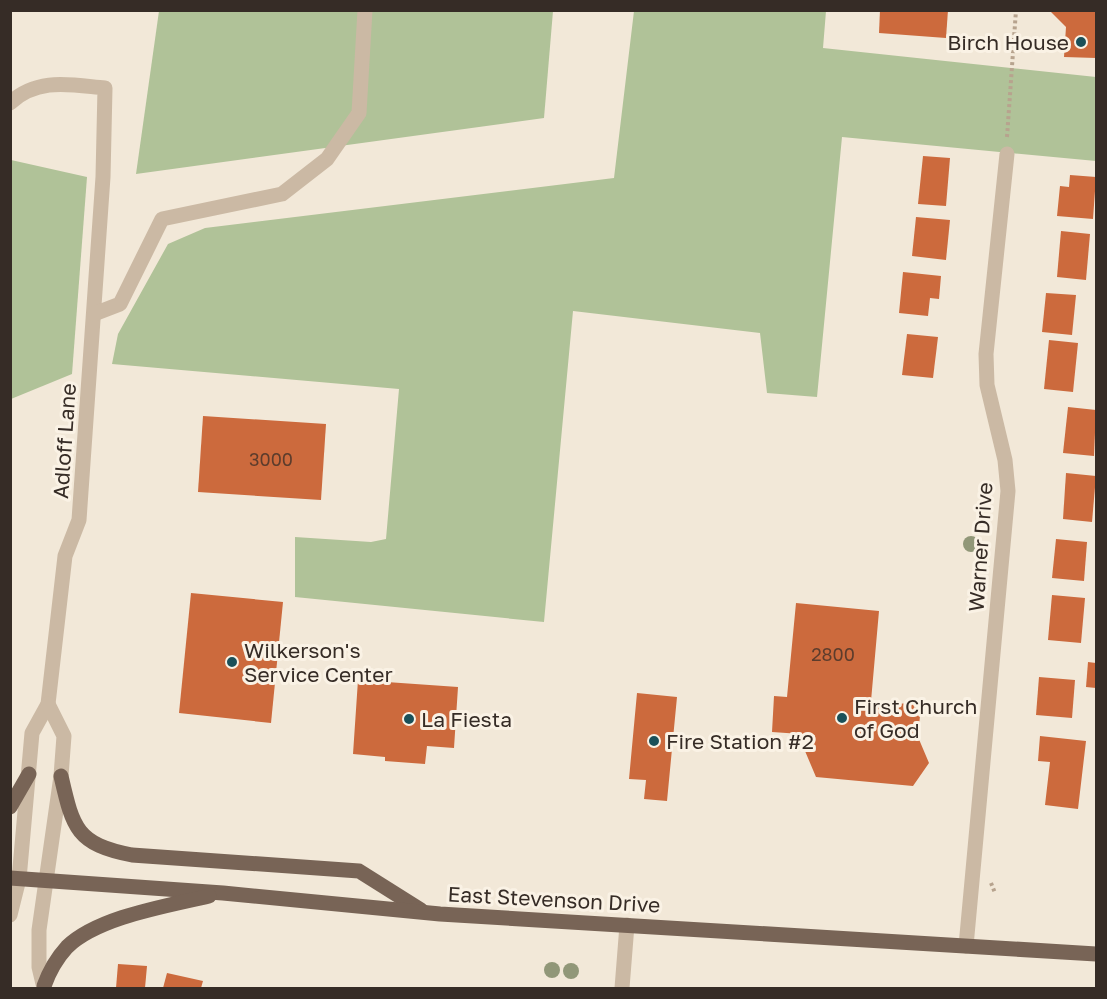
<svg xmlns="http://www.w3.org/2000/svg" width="1107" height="999" viewBox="0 0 1107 999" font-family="'Golos Text',sans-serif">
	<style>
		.green { fill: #b0c298 }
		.building { fill: #cc6a3d }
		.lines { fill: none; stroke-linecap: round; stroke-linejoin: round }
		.path { stroke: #b7a38e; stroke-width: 4; stroke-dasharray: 3 3; stroke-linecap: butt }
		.minor { stroke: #cbb9a4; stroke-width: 15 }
		.major { stroke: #786456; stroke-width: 15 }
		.tree { fill: #919778 }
		.poi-dot { fill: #1a5059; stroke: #faf2e5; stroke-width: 2 }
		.labels { text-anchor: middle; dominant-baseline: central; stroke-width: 6; stroke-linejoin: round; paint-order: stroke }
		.number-label { font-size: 18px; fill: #5c3c2c }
		.poi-label { font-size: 21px; fill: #362c26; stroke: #faf2e5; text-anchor: start }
		.street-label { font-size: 21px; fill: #362c26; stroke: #faf2e5 }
	</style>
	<rect width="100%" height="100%" fill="#f2e8d8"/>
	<g class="green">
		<path d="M159,11H553L544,118L136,174Z"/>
		<path d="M634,11H826L823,48L1096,77V161L842,137L817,397L767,393L760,333L573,311L544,622L295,597V537L371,542L386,539L399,389L112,364L118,334L168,244L205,228L614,178Z"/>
		<path d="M11,160L87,177L72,374L11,399Z"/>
	</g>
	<g class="building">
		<path d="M880,10H948L946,38L879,33Z"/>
		<path d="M1049,10H1096V58L1064,57L1066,27Z"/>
		<path d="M923,156L950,158L946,206L918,204Z"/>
		<path d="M1070,175L1096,177L1093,219L1057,216L1060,186L1069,187Z"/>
		<path d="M916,217L950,220L946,260L912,256Z"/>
		<path d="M1061,231L1090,234L1086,280L1057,277Z"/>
		<path d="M903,272L941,276L939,299L930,298L928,316L899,313Z"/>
		<path d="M1046,293L1076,295L1072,335L1042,332Z"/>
		<path d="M907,334L938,337L933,378L902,375Z"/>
		<path d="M1049,340L1078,343L1073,392L1044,389Z"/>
		<path d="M1068,407L1096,410L1094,456L1063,453Z"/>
		<path d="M203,416L326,424L321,500L198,492Z"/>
		<path d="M1066,473L1096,476L1092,522L1063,519Z"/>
		<path d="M1056,539L1087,542L1084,581L1052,578Z"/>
		<path d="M191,593L283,602L271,723L179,713Z"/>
		<path d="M1052,595L1085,598L1081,643L1048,640Z"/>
		<path d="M796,603L879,611L871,701L921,705L918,737L929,763L913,786L816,777L805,751L815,735L772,732L774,696L787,697Z"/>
		<path d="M1088,662L1096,663V688L1086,687Z"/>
		<path d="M1039,677L1075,680L1072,718L1036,715Z"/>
		<path d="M358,680L458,687L454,748L427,746L425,764L385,761V757L353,754Z"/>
		<path d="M637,693L677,697L667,801L644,799L646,780L629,779Z"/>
		<path d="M1040,736L1086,741L1078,809L1045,805L1050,762L1038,761Z"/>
		<path d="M118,964L147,966L145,988H116Z"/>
		<path d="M167,973L203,981L201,988H163Z"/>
	</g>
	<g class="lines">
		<g class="path">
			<path d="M1007,137L1016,10"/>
			<path d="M991,883L995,893"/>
		</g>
		<g class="minor">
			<path d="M10,103C38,77 71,85 105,88L103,177L79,520L65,556L48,704L32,733L19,879L10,915"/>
			<path d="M94,314L120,304L162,219L282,194L327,159L359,113L365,10"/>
			<path d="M966,946L1008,491L1005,460L987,385L986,354L1007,154"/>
			<path d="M44,988L39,967V930L61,776L64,736L48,704"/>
			<path d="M622,988L627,925"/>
		</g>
		<g class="major">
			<path d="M61,776C73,828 76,844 132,855L359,871L421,910"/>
			<path d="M10,807L29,774"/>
			<path d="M10,878L223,893L440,914L1096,954"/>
			<path d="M44,986C49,972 56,959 67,947C98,917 167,906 209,896"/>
		</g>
	</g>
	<g class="tree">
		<circle cx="971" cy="544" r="8"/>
		<circle cx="552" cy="970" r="8"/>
		<circle cx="571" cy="971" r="8"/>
	</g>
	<g class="poi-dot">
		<circle cx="1081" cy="42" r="6"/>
		<circle cx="232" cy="662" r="6"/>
		<circle cx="842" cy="718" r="6"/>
		<circle cx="409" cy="719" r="6"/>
		<circle cx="654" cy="741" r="6"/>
	</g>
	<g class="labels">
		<g class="number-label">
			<text x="271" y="459">3000</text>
			<text x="833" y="654">2800</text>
		</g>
		<g class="poi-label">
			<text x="1069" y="42" text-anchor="end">Birch House</text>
			<text x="244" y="650">Wilkerson's<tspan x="244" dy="24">Service Center</tspan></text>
			<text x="854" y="706">First Church<tspan x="854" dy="24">of God</tspan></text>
			<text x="421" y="719">La Fiesta</text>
			<text x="666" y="741">Fire Station #2</text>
		</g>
		<g class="street-label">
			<text transform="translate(64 441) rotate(-86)">Adloff Lane</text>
			<text transform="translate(980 547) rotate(-86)">Warner Drive</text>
			<text transform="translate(554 899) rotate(3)">East Stevenson Drive</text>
		</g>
	</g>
	<rect width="1107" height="999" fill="none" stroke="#362c26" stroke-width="24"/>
</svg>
